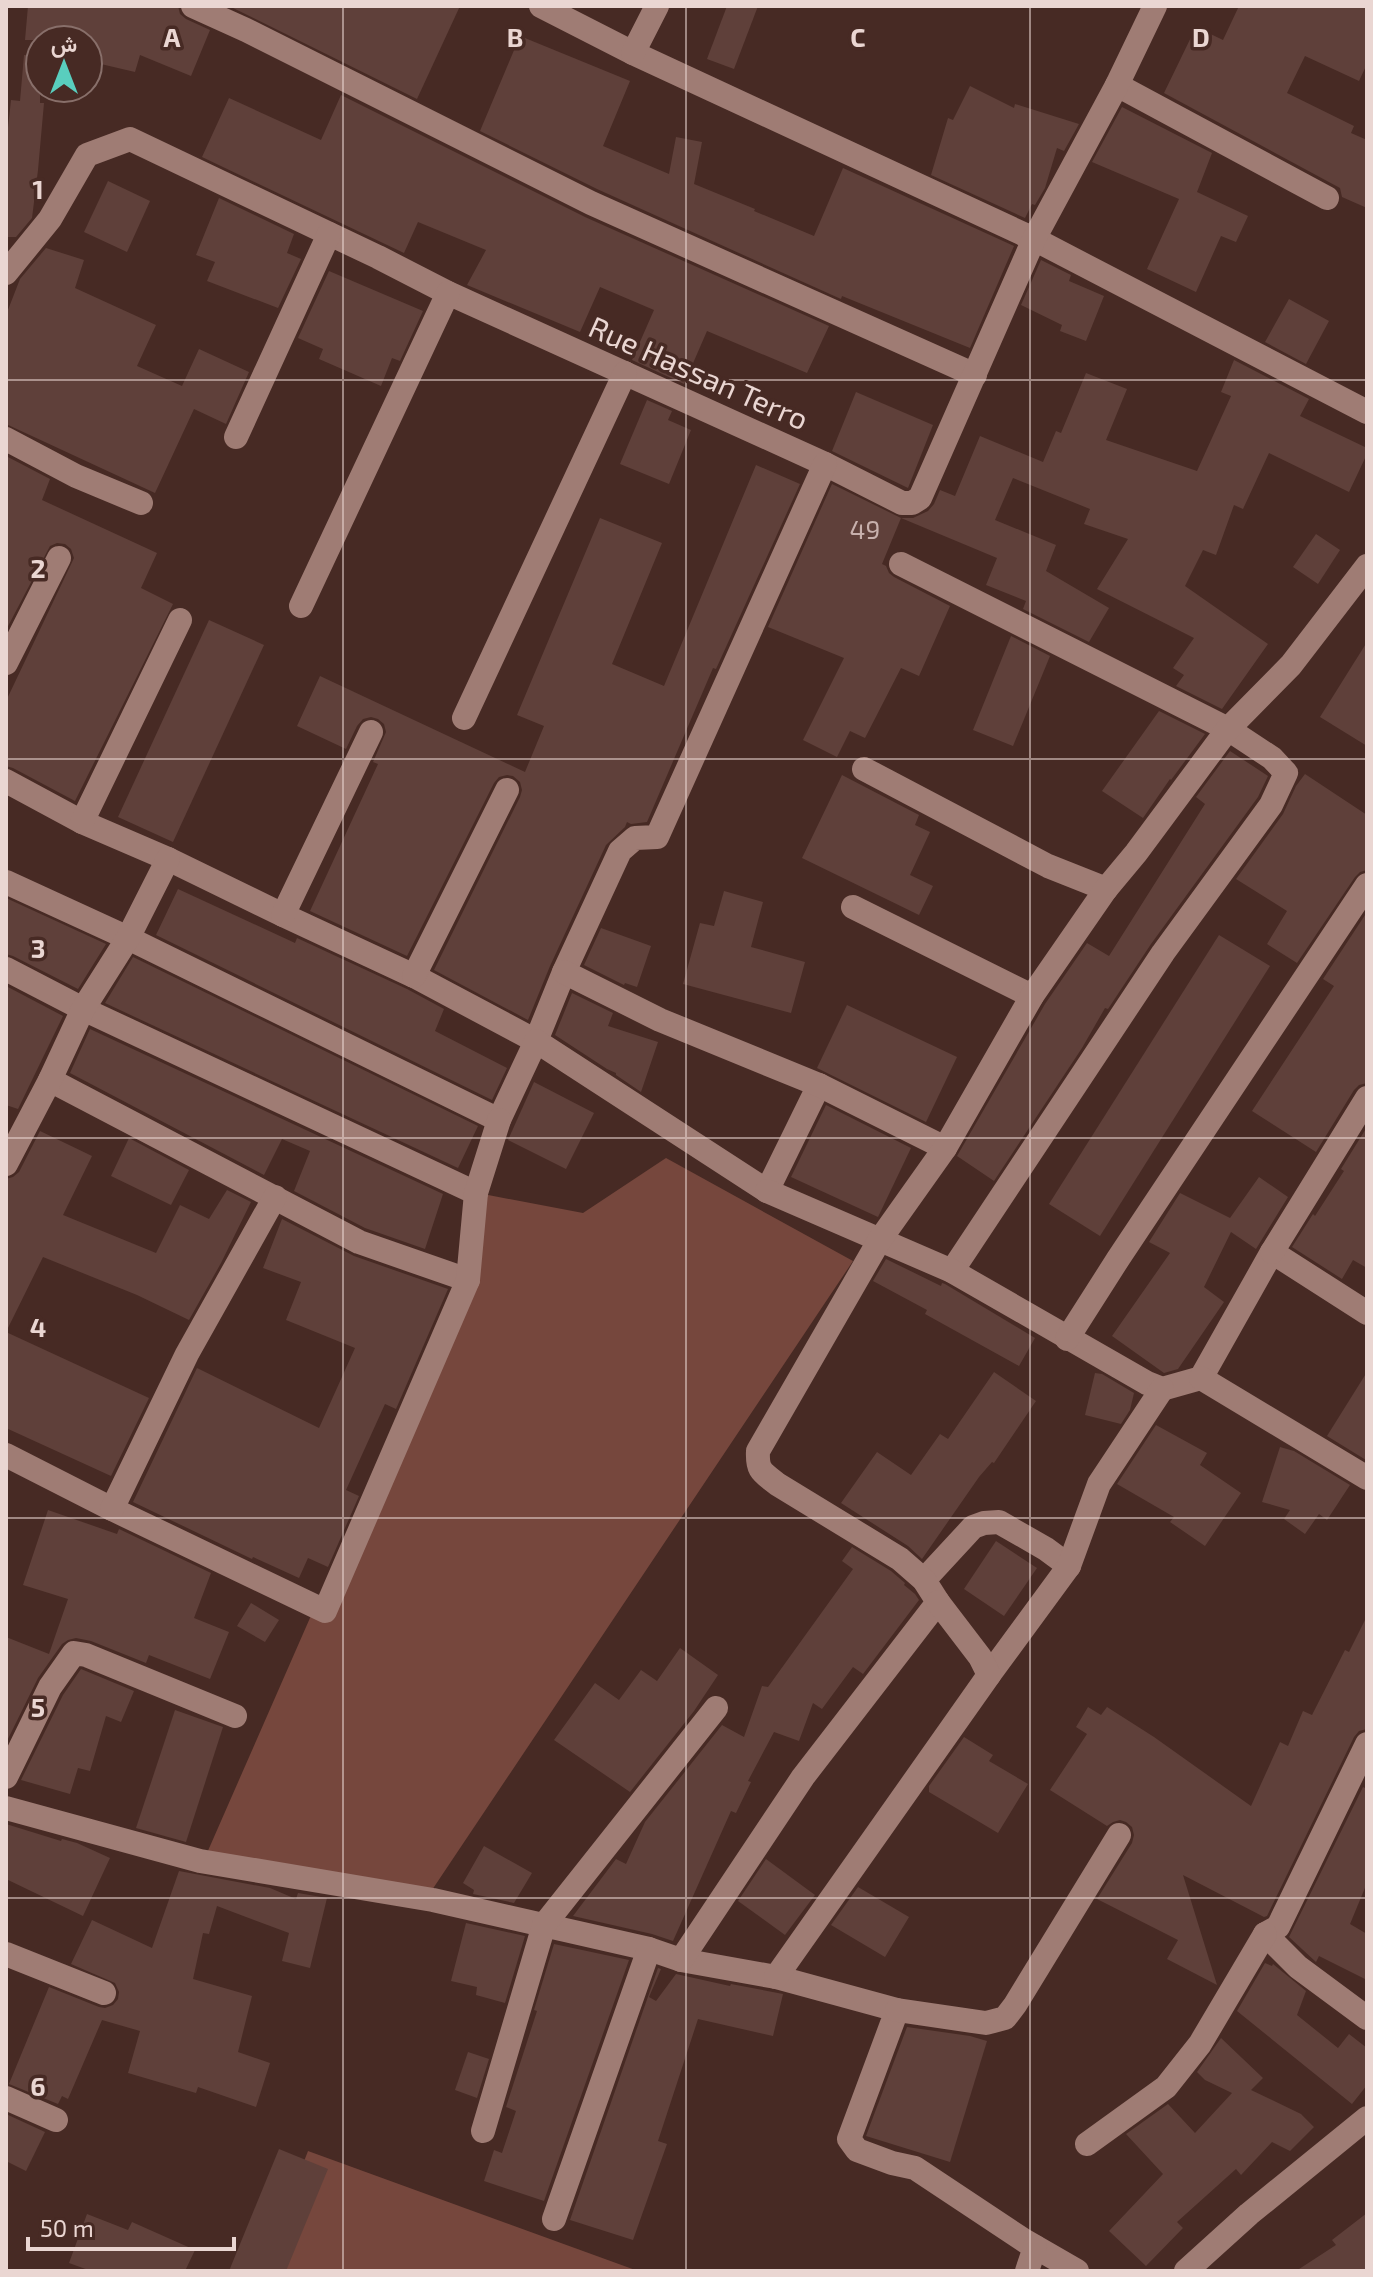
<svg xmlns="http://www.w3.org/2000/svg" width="1373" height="2277" viewBox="0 0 1373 2277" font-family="'Exo 2',Vazirmatn,sans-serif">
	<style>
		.green { fill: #76473d }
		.building { fill: #5f403a }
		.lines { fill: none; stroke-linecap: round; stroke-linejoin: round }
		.minor { stroke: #9f7c74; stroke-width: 24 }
		.grid { fill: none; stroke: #ead6d2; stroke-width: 2; stroke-opacity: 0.55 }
		.labels { text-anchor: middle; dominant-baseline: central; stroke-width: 7; stroke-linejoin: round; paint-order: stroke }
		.number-label { font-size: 26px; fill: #c7b0ac }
		.street-label { font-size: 30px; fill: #ead6d2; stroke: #472a24 }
		.grid-label { font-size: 26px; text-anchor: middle; font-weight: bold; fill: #ead6d2; stroke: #472a24; stroke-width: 7; stroke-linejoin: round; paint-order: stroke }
	</style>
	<rect width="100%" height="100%" fill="#472a24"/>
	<g class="green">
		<path d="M666,1158L853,1261L432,1890L207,1853L444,1312L483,1194L583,1213Z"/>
		<path d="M308,2151L638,2271H262Z"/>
	</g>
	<g class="building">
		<path d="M28,6H178L180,14L186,19L210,30L191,76L140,55L135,72L88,61V40H25Z"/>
		<path d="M229,6H460L417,99Z"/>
		<path d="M727,6H758L734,69L707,59Z"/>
		<path d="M1239,6H1367V64L1359,81L1305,56L1287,93L1354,126L1351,133L1367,140V208L1342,197L1340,188L1164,93L1196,27L1223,40Z"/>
		<path d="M520,36L630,81L603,146L669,174L676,137L702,142L694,184L755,209L754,211L814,236L843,168L1014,246L970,348L842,296L841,299L597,189L480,131Z"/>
		<path d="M24,55L40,56V103H44L38,170L32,218L16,237H6V146L11,100L20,101Z"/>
		<path d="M970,86L1014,108L1015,104L1079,124L1064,151L1057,148L1045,188L1035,205L1032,204L1025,218L931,175L948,118L953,120Z"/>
		<path d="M341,95L585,217L829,326L807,373L707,331L684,384L632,360L654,310L600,287L580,332L467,285L486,250L418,222L404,253L202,157L229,98L321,140Z"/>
		<path d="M1122,107L1212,153L1197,192L1248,216L1236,242L1221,236L1196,292L1147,269L1179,199L1092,162Z"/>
		<path d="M108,181L150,201L127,252L84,232Z"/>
		<path d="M219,198L294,234L287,253L301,259L278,308L207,281L215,262L196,255Z"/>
		<path d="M46,248L84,260L75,288L156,325L137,366L182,386L199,349L249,372L226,424L194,409L155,493L6,424V315L20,279Z"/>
		<path d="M1041,260L1071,275L1069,281L1104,296L1086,341L1060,331L1062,325L1021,305Z"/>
		<path d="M329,271L423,311L400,361L392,358L381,386L319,359L323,349L298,338Z"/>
		<path d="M1289,299L1329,321L1306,364L1265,342Z"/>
		<path d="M1234,360L1309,399L1300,416L1367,448V454L1349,492L1269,453L1243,509L1234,505L1216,555L1203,550L1185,586L1268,644L1222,709L1176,686L1184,675L1173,668L1194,638L1097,589L1128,539L1084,524L1090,509L1013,478L995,520L1056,545L1046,571L1109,608L1089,642L1023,609L1026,601L986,585L997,558L901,518H913L928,511L934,504L940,490L955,496L980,436L1043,462L1056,431L1061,433L1086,373L1127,389L1106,440L1197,471L1231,396L1221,392Z"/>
		<path d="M856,392L933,425L908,488L832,451Z"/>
		<path d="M647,400L672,411L668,420L691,430L669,484L620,464Z"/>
		<path d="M6,456L50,479L42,500L157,553L141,588L173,604L75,801L13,768L6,766V701L74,558L71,549L65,544L57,543L50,546L6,630Z"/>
		<path d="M756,465L800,484L716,669L713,668L647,822L631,824L627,822L625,827L606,845L550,966L528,1020L434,970L520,797L522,790L520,782L513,776L507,775L499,777L494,783L407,956L310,911L378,764L373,762L386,732L384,724L378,719L371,717L363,719L357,726L346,749L297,726L320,676L525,772L544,726L517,715L600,518L662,543L612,664L664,686Z"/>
		<path d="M832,484L901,518L882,564L886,566L889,573L894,577L950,606L919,676L901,668L865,738L850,731L837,757L803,740L844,658L768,627Z"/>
		<path d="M1316,534L1340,550L1318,584L1293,567Z"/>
		<path d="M209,620L264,645L173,842L118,817Z"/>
		<path d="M1011,636L1050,656L1013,746L973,730Z"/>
		<path d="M1367,642V746L1320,717Z"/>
		<path d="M1159,711L1205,734L1171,780L1170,779L1143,818L1102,791Z"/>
		<path d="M1230,751L1268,776L1258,797L1151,944L1108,1009L1105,1008L1082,1048L994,1181L957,1156L1045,1004L1087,943L1109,956L1205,804L1196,797Z"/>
		<path d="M1305,774L1367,815V870L1360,872L1355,877L1297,963L1267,944L1287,911L1236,879L1283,814L1296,786Z"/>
		<path d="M842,775L919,815L915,825L930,832L910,875L933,886L919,915L802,858Z"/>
		<path d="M178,889L295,943L297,938L407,989L444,1009L435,1031L507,1068L492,1100L156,935Z"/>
		<path d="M724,891L763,902L751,947L805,962L791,1013L683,984L700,923L714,926Z"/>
		<path d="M6,898L106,944L78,989L13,956L6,954Z"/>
		<path d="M1367,912V1083L1359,1085L1354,1090L1316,1152L1252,1111L1334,986L1323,979Z"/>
		<path d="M601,928L651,946L637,987L625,983L624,985L584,965Z"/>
		<path d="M1219,935L1270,966L1100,1236L1049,1204Z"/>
		<path d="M133,957L478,1126L458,1168L105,1003Z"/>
		<path d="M6,986L63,1016L18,1109L6,1105Z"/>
		<path d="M572,993L613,1013L608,1026L658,1042L641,1092L616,1075V1073L607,1069L555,1035Z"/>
		<path d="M847,1005L957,1057L926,1122L817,1068Z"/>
		<path d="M90,1029L443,1194L425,1249L365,1228L294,1191L310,1151L282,1139L264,1175L70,1073Z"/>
		<path d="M534,1082L594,1113L566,1169L508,1140Z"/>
		<path d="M826,1105L911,1148L878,1217L791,1177Z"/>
		<path d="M1367,1127V1268L1353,1260L1342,1279L1292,1247L1313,1214L1315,1216L1344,1171L1341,1169Z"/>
		<path d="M40,1131L92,1156L63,1215L156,1253L180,1205L209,1219L227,1190L251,1202L221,1263L189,1320L137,1295L43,1257L6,1332L149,1398L111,1476L6,1428V1179L13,1177L19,1172Z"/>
		<path d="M129,1138L189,1170L171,1205L111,1176Z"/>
		<path d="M1259,1177L1288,1197L1256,1249L1231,1232L1204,1287L1224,1302L1178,1369L1164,1373L1112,1336L1170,1253L1149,1242L1180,1193L1230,1218Z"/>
		<path d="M282,1219L354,1256L448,1289L396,1409L385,1404L346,1490L359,1496L328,1567L308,1558L299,1578L253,1557L252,1559L133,1502L197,1368L319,1428L355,1348L286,1320L301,1282L263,1268Z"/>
		<path d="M886,1259L941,1286L942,1283L945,1284L1035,1338L1019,1366L925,1314L927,1310L873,1281Z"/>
		<path d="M994,1372L1036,1401L994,1463L992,1462L979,1477L922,1559L908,1546L841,1503L877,1452L911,1475L940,1434L948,1439Z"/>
		<path d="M1367,1372V1459L1366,1460L1327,1436Z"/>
		<path d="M1095,1373L1102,1374L1134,1393L1130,1410L1121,1424L1085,1415Z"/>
		<path d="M1156,1425L1207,1453L1200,1465L1241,1493L1205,1546L1170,1522L1174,1517L1117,1484Z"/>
		<path d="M1280,1447L1294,1451L1350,1485L1327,1520L1319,1514L1305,1534L1284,1519L1290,1510L1262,1502Z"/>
		<path d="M48,1510L117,1534L119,1529L211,1573L194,1618L229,1632L210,1679L149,1655L146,1663L91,1641L76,1638L68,1640L62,1644L38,1678L6,1743V1637L49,1654L68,1599L23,1585Z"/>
		<path d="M996,1541L1037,1568L1004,1616L964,1589Z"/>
		<path d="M852,1547L891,1571L905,1583L904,1585L915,1594L919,1600L863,1674L853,1667L822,1709L813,1703L799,1741L774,1732L748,1781L751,1782L736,1813L731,1811L673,1941L652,1934L573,1916L616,1859L626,1864L645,1822L722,1725L744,1737L762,1686L768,1687L853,1569L842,1561Z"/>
		<path d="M251,1603L279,1620L265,1642L237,1626Z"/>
		<path d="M1367,1616V1729L1359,1731L1354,1737L1267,1916L1264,1917L1183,1875L1217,1985L1167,1959L1178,1940L1097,1899L1132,1843L1134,1835L1132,1827L1126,1822L1120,1820L1113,1822L1107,1826L1050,1790L1087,1734L1076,1727L1088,1707L1101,1715L1107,1707L1154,1737L1251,1806L1280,1742L1288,1746L1303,1711L1312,1715L1345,1650L1349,1652Z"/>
		<path d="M680,1648L718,1675L694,1711L630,1792L554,1740L595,1683L619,1700L641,1670L657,1681Z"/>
		<path d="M81,1669L134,1691L121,1722L106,1716L90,1771L78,1768L70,1794L21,1780L63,1695Z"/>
		<path d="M175,1710L223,1727L186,1842L136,1828Z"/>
		<path d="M964,1737L993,1755L989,1761L1028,1784L998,1833L929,1792V1786Z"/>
		<path d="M1363,1787L1367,1789V1883L1350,1924L1367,1934V1980L1319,1956L1316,1962L1289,1937Z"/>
		<path d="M6,1824L61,1841L62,1839L77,1843L110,1858L83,1916L6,1879Z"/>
		<path d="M484,1846L532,1873L514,1903L473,1894L474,1890L463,1883Z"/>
		<path d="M766,1859L815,1895L785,1935L738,1901Z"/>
		<path d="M179,1871L270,1888L296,1899L298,1893L327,1898L310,1968L282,1961L289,1933L217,1906L209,1934L203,1933L193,1979L252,1996L238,2052L270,2063L256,2107L198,2087L196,2093L128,2073L140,2031L102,2020L68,2099L62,2096L58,2104L9,2084L49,1987L99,2007L105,2008L113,2005L118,1999L119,1992L115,1983L71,1964L92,1920L152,1948Z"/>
		<path d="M858,1887L909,1917L885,1957L831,1925Z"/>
		<path d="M466,1923L525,1936L505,2003L476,1995L477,1987L451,1981Z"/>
		<path d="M554,1944L629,1960L544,2201L484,2181L494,2150L502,2153L516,2111L506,2107L537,2011L534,2010Z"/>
		<path d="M1265,1963L1272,1966L1273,1964L1306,1991L1297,2015L1338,2048L1349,2034L1367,2048V2085L1352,2104L1237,2011Z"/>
		<path d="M658,1968L661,1969L649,1997L656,2001L676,1974L730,1986L731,1984L783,1994L773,2036L698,2019L658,2141L667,2144L633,2240L570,2220Z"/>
		<path d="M907,2027L970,2036L987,2041L950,2162L866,2136Z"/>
		<path d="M1221,2038L1263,2078L1251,2090L1301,2114L1314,2127L1290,2151L1272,2142L1241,2175L1236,2169L1177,2222L1183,2228L1146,2266L1109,2231L1163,2174L1126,2134L1168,2104L1195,2133L1232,2093L1205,2080L1197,2072Z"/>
		<path d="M468,2052L489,2059L477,2098L455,2090Z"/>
		<path d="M6,2114L45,2132L26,2171L6,2161Z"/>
		<path d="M279,2149L328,2169L286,2271H229Z"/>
		<path d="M1367,2213V2271H1296L1336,2245L1332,2240Z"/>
		<path d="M87,2214L128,2230L132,2222L195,2250L185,2271H91L69,2263Z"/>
	</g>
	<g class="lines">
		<g class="minor">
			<path d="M193,6L246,30L591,203L975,375"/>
			<path d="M541,6L633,53L1034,239L1367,412"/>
			<path d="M633,53L657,6"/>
			<path d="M1117,85L1327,198"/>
			<path d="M6,273L50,219L87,155L130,139L378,257L448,293L825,464L902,503H912L920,498L1034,239L1117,85L1155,6"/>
			<path d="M236,437L329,234"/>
			<path d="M6,439L76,476L141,503"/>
			<path d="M901,564L1228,729L1272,758L1286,773L1271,805L1163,953L952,1271"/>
			<path d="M301,606L448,293"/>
			<path d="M6,663L59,558"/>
			<path d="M464,718L625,373"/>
			<path d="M864,769L1048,866L1106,889"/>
			<path d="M6,781L82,822L168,859L283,915L414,976L536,1041L564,972L620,851L635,838L657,837L825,464"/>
			<path d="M82,822L180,620"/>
			<path d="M6,882L128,938L499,1120L536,1041L767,1191L819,1085"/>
			<path d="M853,907L1032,996"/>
			<path d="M283,915L371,732"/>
			<path d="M6,969L83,1009L476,1193"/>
			<path d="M564,972L660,1020L819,1085L945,1148"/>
			<path d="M414,976L507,790"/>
			<path d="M50,1080L359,1242L468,1280"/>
			<path d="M6,1164L50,1080L83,1009L128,938L168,859"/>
			<path d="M767,1191L952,1271L1147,1383L1162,1389L1201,1378L1272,1252L1367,1313"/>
			<path d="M1272,1252L1367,1098"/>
			<path d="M1067,1339L1118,1259L1367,885"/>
			<path d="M1201,1378L1367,1478"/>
			<path d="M6,1455L112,1509L325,1611L468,1280L476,1193L499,1120"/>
			<path d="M112,1509L187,1354L275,1197"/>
			<path d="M924,1580L973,1527L984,1523L999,1522L1046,1549L1069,1566"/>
			<path d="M989,1675L1069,1566L1099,1484L1162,1389"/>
			<path d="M1367,1744L1278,1927L1265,1934L1298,1967L1367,2018"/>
			<path d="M6,1777L50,1687L74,1653L86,1655L235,1716"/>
			<path d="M6,1808L200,1861L433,1900L649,1949L681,1960L776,1977L897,2010L849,2139L857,2150L892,2163L915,2168L1025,2241L1077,2271"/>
			<path d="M6,1954L104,1993"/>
			<path d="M681,1960L803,1777L938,1602L924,1580L900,1559L777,1484C762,1472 757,1471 758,1451L879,1241L945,1148L1032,996L1106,889L1136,853L1228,729L1291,665L1367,566"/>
			<path d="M776,1977L989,1675L980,1657L938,1602"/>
			<path d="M897,2010L986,2023L1005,2018L1015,2005L1119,1835"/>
			<path d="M6,2098L56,2120"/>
			<path d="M483,2131L544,1925L716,1708"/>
			<path d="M1087,2144L1166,2087L1200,2044L1265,1934"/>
			<path d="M554,2219L649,1949"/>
			<path d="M1027,2271L1035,2247"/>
			<path d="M1186,2271L1249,2214L1367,2118"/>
		</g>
	</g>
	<path class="grid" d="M343,6V2271M686,6V2271M1030,6V2271M6,380H1367M6,759H1367M6,1138H1367M6,1518H1367M6,1898H1367"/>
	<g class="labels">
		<g class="number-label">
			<text x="865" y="528">49</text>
		</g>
		<g class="street-label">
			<text transform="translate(699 372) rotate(24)">Rue Hassan Terro</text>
		</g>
	</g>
	<g class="grid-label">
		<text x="172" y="47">A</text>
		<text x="515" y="47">B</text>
		<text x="858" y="47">C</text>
		<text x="1201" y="47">D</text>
		<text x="38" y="199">1</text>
		<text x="38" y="578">2</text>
		<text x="38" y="958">3</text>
		<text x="38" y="1337">4</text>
		<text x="38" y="1717">5</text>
		<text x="38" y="2096">6</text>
	</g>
	<rect width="1373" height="2277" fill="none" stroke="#ead6d2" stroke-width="16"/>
	<g transform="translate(64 64)"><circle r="38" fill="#472a24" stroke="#886f6a" stroke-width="2"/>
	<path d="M0-6L14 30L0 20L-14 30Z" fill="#59cebe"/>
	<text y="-12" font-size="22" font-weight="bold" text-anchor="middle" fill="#ead6d2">ش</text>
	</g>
	<path d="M28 2237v12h206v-12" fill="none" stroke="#ead6d2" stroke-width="4"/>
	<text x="40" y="2237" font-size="24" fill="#ead6d2" stroke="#472a24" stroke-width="6" paint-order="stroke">50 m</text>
</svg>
